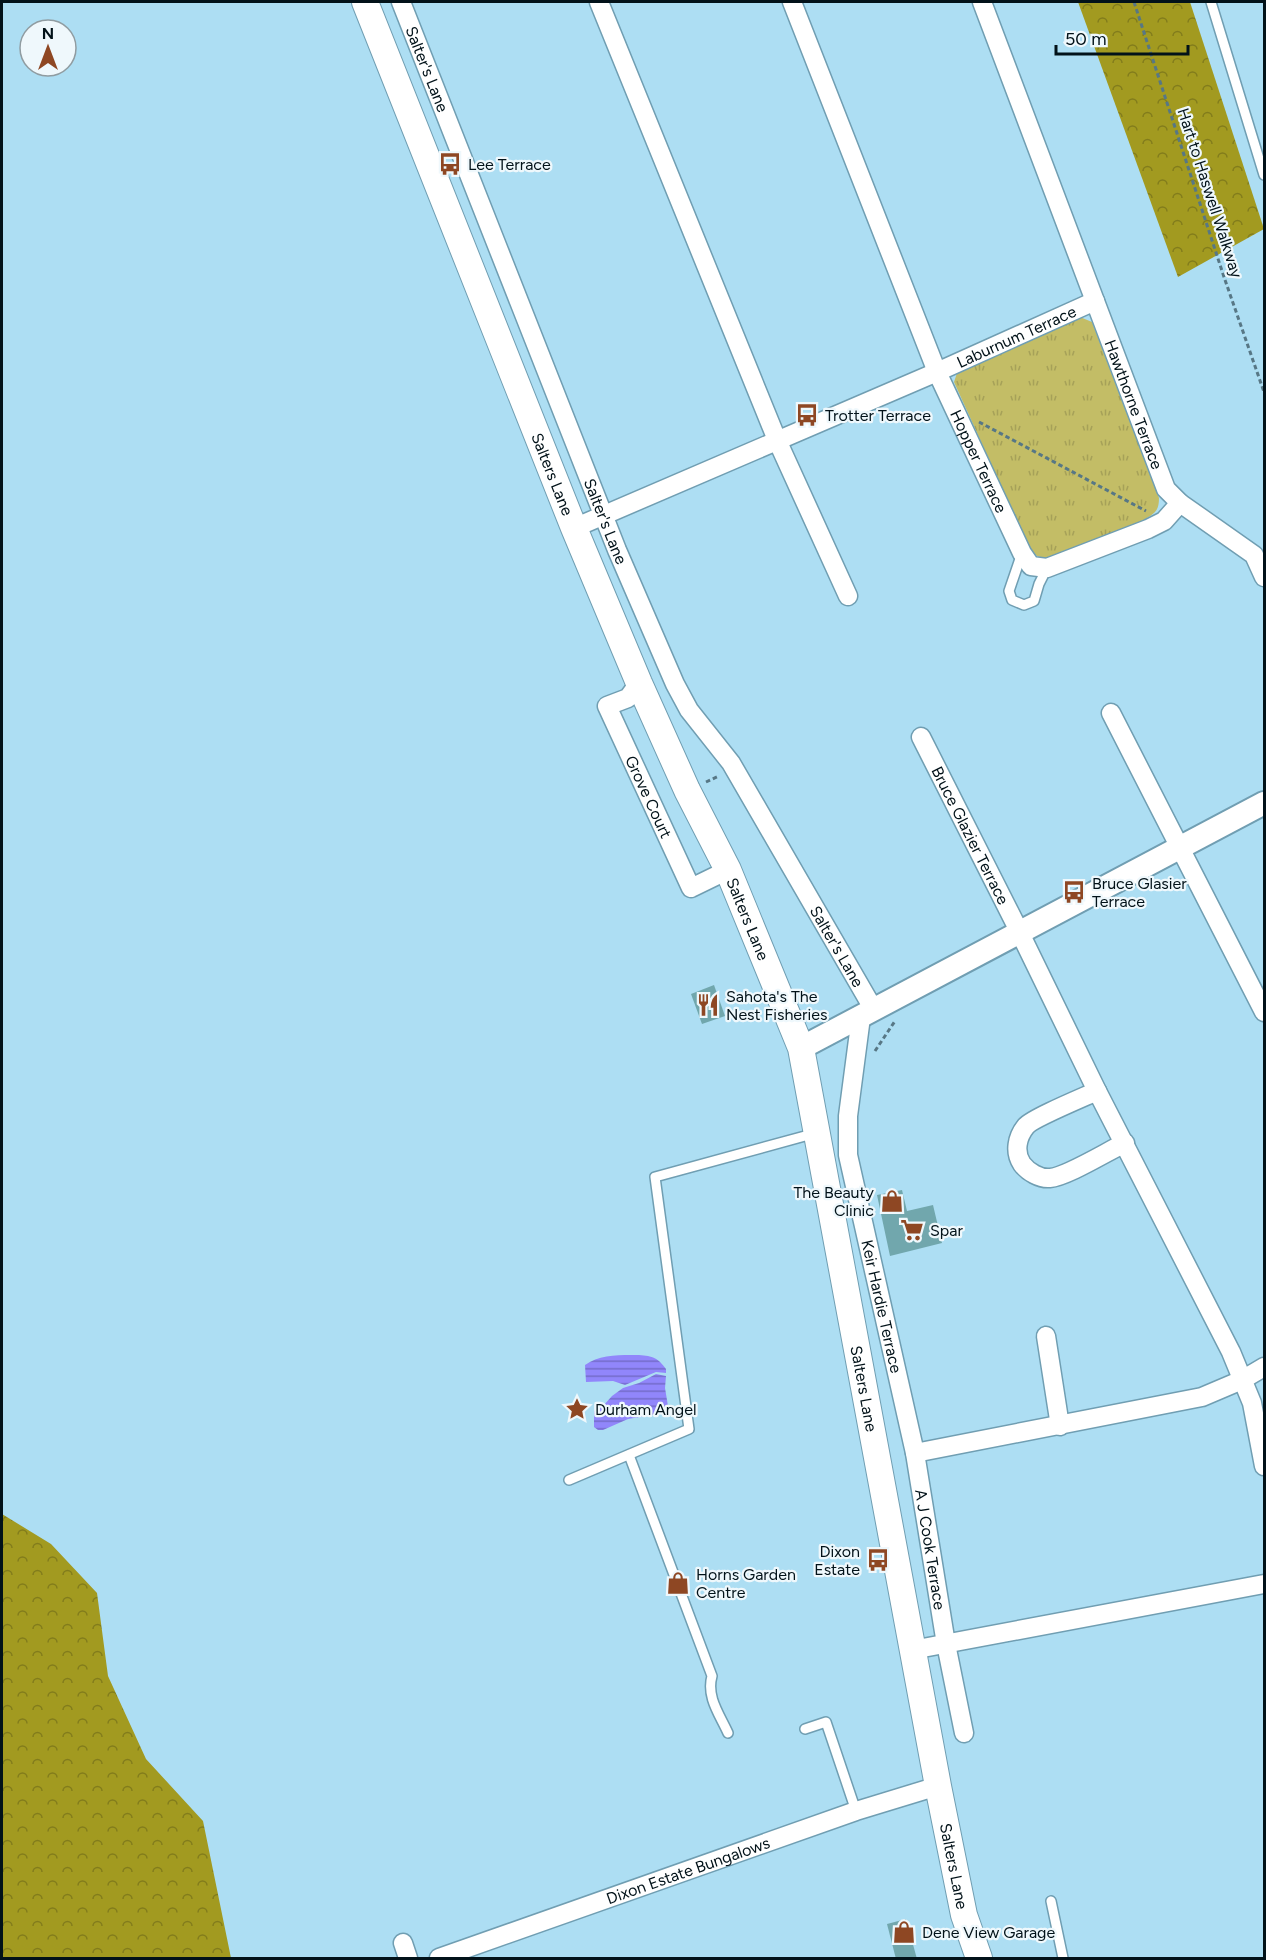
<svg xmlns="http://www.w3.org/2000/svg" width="1266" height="1960" viewBox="0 0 1266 1960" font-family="Figtree,sans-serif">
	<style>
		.grass { fill: url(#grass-tufts) }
		.forest { fill: url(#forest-crowns) }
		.water { fill: url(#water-rules) }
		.building { fill: #71a7ad }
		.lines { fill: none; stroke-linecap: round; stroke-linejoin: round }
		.service-casing { stroke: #709eb2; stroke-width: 12 }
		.minor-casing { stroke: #709eb2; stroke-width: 21 }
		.tertiary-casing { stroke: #709eb2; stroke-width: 26 }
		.secondary-casing { stroke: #709eb2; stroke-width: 28 }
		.path { stroke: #577785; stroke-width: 3; stroke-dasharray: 4.5 3; stroke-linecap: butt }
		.service { stroke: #fff; stroke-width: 9 }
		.minor { stroke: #fff; stroke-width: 18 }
		.tertiary { stroke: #fff; stroke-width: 22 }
		.secondary { stroke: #fff; stroke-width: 26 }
		.labels { text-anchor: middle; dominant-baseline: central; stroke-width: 4.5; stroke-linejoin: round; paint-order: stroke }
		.street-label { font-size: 16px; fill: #021219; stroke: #eff8fc }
		.poi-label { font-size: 16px; fill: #021219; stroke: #eff8fc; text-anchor: start }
	</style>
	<defs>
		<pattern id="grass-tufts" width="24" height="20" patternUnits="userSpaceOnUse" patternTransform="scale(1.5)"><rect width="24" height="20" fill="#c3bd66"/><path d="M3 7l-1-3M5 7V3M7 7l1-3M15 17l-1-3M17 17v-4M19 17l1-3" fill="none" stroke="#a6a158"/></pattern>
		<pattern id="forest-crowns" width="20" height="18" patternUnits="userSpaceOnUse" patternTransform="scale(1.5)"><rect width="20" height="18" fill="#a29a20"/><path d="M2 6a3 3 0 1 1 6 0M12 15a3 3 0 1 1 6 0" fill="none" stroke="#827c1b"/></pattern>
		<pattern id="water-rules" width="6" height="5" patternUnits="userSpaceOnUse" patternTransform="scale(1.5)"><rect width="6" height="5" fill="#9186fb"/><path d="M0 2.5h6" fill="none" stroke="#746cca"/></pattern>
	</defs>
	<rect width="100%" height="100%" fill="#addef3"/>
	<path class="grass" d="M1080,317L1092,322L1159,498C1159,511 1155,513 1144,520L1049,558C1034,558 1031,552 1025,539L954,382L957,373Z"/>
	<g class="forest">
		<path d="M1078,2H1190L1264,229L1178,277Z"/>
		<path d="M2,1514L51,1544L97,1593L108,1676L146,1759L203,1821L231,1958H2Z"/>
	</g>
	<g class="water">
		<path d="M639,1355C653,1356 658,1358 666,1369V1373L656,1372L625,1385L613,1381L586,1382L585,1365C600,1354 621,1355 639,1355Z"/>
		<path d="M656,1374L666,1376L665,1388L668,1406L658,1414L628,1419L603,1430H598L594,1427V1411L603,1406L612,1396L623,1388L639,1383Z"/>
	</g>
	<g class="building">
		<path d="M714,985L725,1016L702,1024L691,994Z"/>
		<path d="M902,1190L907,1211L933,1205L942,1243L890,1256L877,1195Z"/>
		<path d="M906,1919L917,1959H896L887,1924Z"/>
	</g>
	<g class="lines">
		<g class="service-casing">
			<g id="service">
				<path d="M1211,2L1264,175"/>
				<path d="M1022,553L1009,591L1012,600L1024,605L1034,601L1039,584L1047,568"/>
				<path d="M629,1455L712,1676C706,1697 720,1715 728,1733"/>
				<path d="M569,1480L689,1429L655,1177L816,1133"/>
				<path d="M805,1729L826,1722L856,1811"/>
				<path d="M1051,1901L1063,1958"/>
			</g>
		</g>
		<g class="minor-casing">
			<g id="minor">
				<path id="s1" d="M401,2L617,550L675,684L689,710L731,763L874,1010"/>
				<path d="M599,2L777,440L848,596"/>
				<path id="s2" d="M792,2L937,372L1022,553L1031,566L1047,568L1148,529L1164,521L1180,503"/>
				<path id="s3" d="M982,2L1166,489L1180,503L1254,555L1264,577"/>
				<path id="s4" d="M574,528L937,372L1095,301"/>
				<path id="s5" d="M639,683L628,698L607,706L691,888L728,870"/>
				<path d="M1111,713L1264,1012"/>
				<path id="s6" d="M921,737L1020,933L1097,1091L1231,1352L1252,1403L1264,1466"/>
				<path id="s7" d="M861,1017L848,1116V1155L915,1453L946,1644L964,1733"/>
				<path d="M1097,1091C1084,1097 1033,1118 1026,1126C1017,1137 1014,1152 1022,1164C1028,1172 1040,1179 1050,1178C1066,1177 1108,1151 1125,1143"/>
				<path d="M1046,1336L1060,1426"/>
				<path d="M915,1453L1202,1397L1242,1380L1264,1367"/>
				<path d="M912,1650L1264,1584"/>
				<path d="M403,1943L408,1958"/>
				<path id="s8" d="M439,1958L856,1811L938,1786"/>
			</g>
		</g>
		<g class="tertiary-casing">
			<path id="tertiary" d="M801,1048L1264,803"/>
		</g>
		<g class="secondary-casing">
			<g id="secondary">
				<path id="s9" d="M365,2L574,528L639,683L687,790L728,870L801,1048L938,1786L964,1915L979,1958"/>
			</g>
		</g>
		<g class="path">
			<path d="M1134,2L1224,277L1264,392"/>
			<path d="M979,422L1146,511"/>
			<path d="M706,782L719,776"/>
			<path d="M875,1051L895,1021"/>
		</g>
		<use href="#service" class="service"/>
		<use href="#minor" class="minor"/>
		<use href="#tertiary" class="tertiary"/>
		<use href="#secondary" class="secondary"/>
	</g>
	<defs>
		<g id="bus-bare" transform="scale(1.8)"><path d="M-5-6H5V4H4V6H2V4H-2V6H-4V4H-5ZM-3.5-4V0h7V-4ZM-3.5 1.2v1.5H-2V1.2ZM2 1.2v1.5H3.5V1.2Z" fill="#8e4723" stroke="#eff8fc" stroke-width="2.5" paint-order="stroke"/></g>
		<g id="restaurant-bare" transform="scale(1.8)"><path d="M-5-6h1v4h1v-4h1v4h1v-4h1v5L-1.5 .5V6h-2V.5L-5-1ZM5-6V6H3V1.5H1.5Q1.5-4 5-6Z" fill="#8e4723" stroke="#eff8fc" stroke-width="2.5" paint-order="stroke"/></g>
		<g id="shop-bare" transform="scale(1.8)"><path d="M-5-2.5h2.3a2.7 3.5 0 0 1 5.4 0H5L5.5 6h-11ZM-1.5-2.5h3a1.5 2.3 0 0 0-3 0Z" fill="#8e4723" stroke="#eff8fc" stroke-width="2.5" paint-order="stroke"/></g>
		<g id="supermarket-bare" transform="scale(1.8)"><path d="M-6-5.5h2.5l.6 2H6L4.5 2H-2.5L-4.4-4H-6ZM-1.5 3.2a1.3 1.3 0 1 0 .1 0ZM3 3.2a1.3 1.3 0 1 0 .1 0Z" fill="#8e4723" stroke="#eff8fc" stroke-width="2.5" paint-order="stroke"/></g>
		<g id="sight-bare" transform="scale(1.8)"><path d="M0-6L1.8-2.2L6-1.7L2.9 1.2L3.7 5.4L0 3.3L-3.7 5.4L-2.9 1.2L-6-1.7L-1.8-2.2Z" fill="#8e4723" stroke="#eff8fc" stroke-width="2.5" paint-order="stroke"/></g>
	</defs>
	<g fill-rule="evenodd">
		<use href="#bus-bare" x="450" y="164"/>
		<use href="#bus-bare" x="807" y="415"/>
		<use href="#bus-bare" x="1074" y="892"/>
		<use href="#restaurant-bare" x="708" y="1005"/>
		<use href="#shop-bare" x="892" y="1201"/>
		<use href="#supermarket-bare" x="912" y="1230"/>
		<use href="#sight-bare" x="577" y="1409"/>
		<use href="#bus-bare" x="878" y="1560"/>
		<use href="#shop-bare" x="678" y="1583"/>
		<use href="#shop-bare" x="904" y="1932"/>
	</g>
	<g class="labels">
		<g class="street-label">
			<text stroke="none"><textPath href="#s1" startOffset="72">Salter's Lane</textPath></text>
			<text transform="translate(1210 193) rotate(72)">Hart to Haswell Walkway</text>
			<text stroke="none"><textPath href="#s4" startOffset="482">Laburnum Terrace</textPath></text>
			<text stroke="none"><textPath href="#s3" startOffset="430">Hawthorne Terrace</textPath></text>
			<text stroke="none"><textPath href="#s2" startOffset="496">Hopper Terrace</textPath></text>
			<text stroke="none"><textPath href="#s9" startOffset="508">Salters Lane</textPath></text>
			<text stroke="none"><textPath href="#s1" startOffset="558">Salter's Lane</textPath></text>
			<text stroke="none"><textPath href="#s5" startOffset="141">Grove Court</textPath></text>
			<text stroke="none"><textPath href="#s6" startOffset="110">Bruce Glazier Terrace</textPath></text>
			<text stroke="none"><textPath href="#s9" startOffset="994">Salters Lane</textPath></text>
			<text stroke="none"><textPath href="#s1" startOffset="1044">Salter's Lane</textPath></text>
			<text stroke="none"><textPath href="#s7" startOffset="294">Keir Hardie Terrace</textPath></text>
			<text stroke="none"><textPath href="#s9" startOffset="1480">Salters Lane</textPath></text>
			<text stroke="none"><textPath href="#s7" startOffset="542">A J Cook Terrace</textPath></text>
			<text stroke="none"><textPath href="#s9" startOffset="1966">Salters Lane</textPath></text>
			<text stroke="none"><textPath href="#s8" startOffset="264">Dixon Estate Bungalows</textPath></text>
		</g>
		<g class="poi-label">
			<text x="468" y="164">Lee Terrace</text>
			<text x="825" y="415">Trotter Terrace</text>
			<text x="1092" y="883">Bruce Glasier<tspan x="1092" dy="18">Terrace</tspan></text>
			<text x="726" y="996">Sahota's The<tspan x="726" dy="18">Nest Fisheries</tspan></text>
			<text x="874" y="1192" text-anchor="end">The Beauty<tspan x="874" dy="18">Clinic</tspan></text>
			<text x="930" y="1230">Spar</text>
			<text x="595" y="1409">Durham Angel</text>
			<text x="860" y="1551" text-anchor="end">Dixon<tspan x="860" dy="18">Estate</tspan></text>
			<text x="696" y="1574">Horns Garden<tspan x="696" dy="18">Centre</tspan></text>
			<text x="922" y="1932">Dene View Garage</text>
		</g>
	</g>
	<rect width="1266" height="1960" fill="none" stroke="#021219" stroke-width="6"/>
	<g transform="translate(48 48)"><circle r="28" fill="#eff8fc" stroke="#909ca1" stroke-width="1.5"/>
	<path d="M0-4.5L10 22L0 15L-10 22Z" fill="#8e4723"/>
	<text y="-9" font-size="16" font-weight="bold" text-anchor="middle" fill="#021219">N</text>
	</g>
	<path d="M1056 45v9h132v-9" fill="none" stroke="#021219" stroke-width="3"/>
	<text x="1065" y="45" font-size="18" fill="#021219" stroke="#eff8fc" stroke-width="4.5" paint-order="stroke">50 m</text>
</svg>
